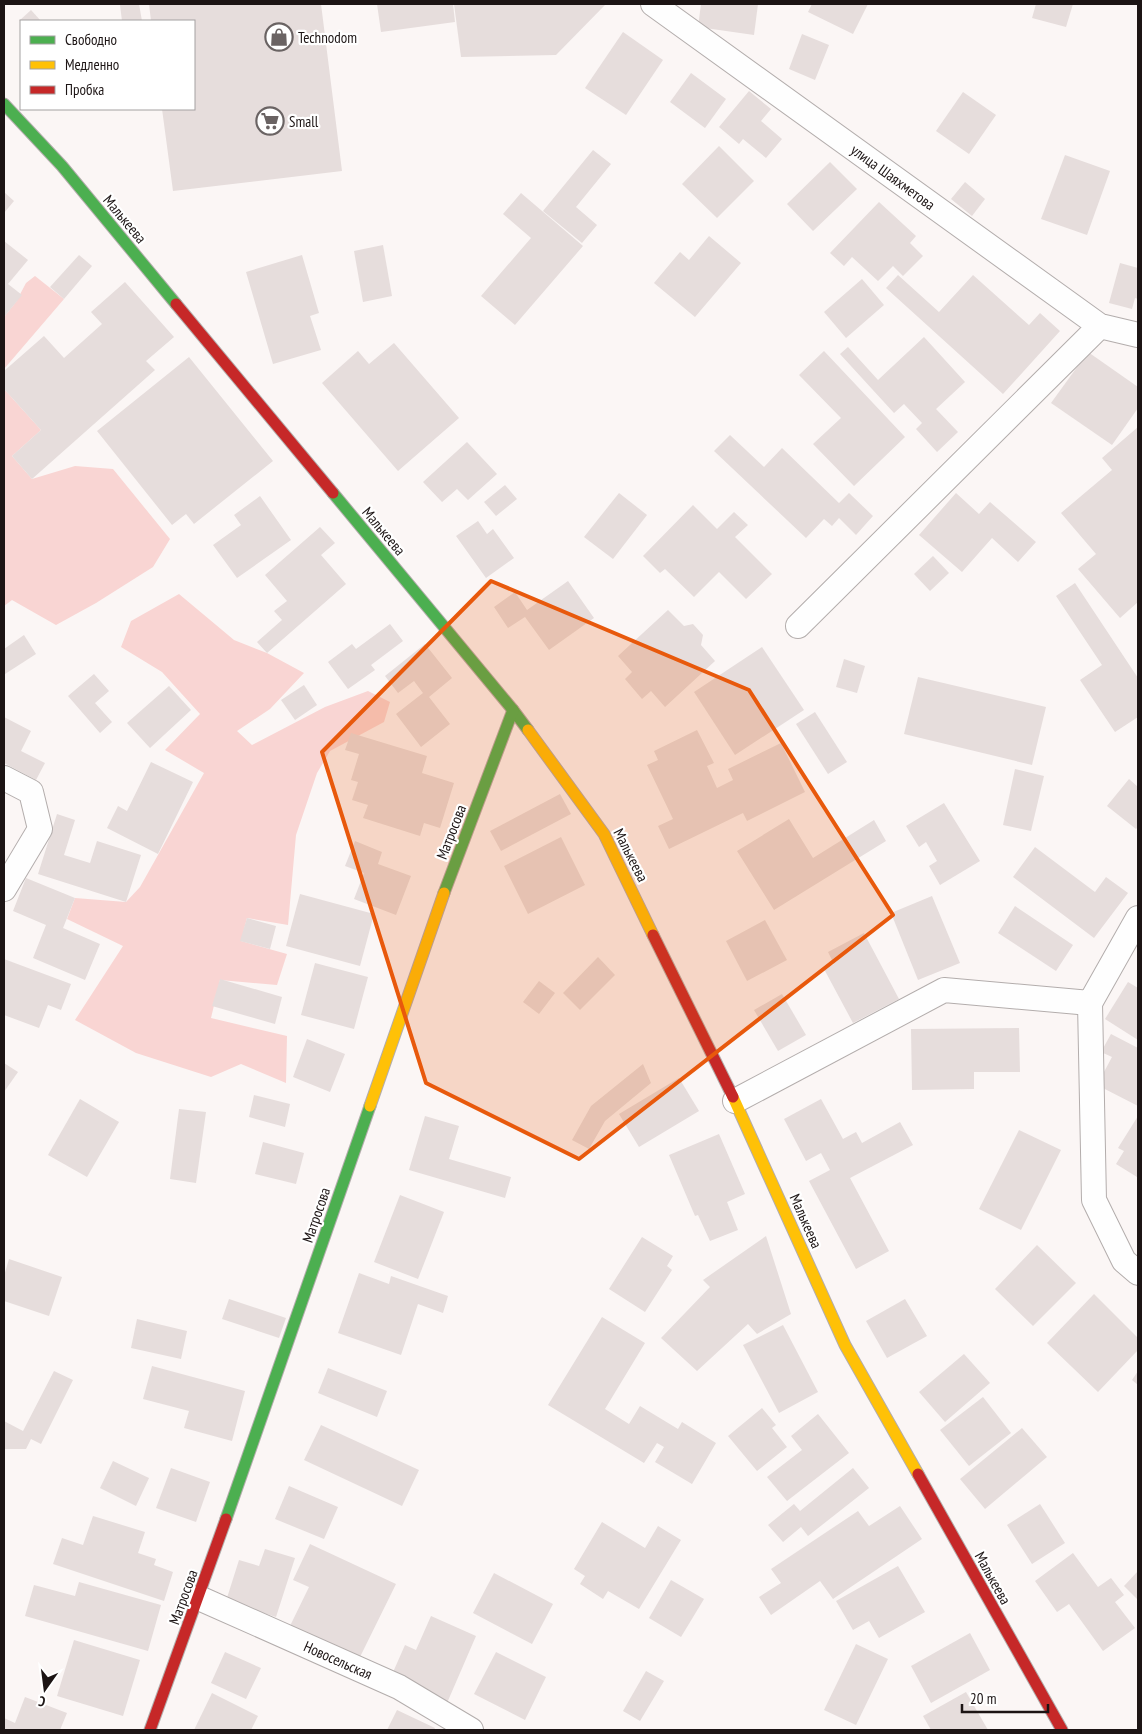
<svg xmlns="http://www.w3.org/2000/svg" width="1142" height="1734" viewBox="0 0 1142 1734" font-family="'PT Sans Narrow',sans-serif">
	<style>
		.green { fill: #f9d5d3 }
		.building { fill: #e6dddc }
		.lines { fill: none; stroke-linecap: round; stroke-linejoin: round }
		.street-casing { stroke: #b3adac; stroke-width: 26 }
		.fast-casing { stroke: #b3adac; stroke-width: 13 }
		.slow-casing { stroke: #b3adac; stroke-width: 13 }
		.jam-casing { stroke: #b3adac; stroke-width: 13 }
		.street { stroke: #fefefe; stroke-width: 24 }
		.fast { stroke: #4caf50; stroke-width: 11 }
		.slow { stroke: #ffc107; stroke-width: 11 }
		.jam { stroke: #c62828; stroke-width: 11 }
		.marked { fill: #e8590c; fill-opacity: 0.2; stroke: #e8590c; stroke-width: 4; stroke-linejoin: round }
		.labels { text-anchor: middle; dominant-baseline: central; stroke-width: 4.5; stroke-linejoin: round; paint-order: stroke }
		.poi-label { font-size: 15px; fill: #1c1414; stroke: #fff; text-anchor: start }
		.street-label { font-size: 15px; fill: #1c1414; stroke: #fff }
	</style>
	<rect width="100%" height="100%" fill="#fbf6f5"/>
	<g class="green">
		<path d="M35,276L64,299L4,369V317L16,302L26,283Z"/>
		<path d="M4,389L41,430L12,456L32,479L75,466L113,469L170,539L153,567L96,603L56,625L12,600L4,606Z"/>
		<path d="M179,594L234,640L267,653L304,673L270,709L237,731L252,745L325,707L368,691L390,702L384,722L330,751L317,773L296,835L288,925L247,918L241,941L287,954L277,985L220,980L211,1018L287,1036L286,1083L241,1064L211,1077L136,1053L75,1020L123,946L67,919L75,898L126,902L140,887L204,773L165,750L200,714L162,672L121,647L131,621Z"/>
	</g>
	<g class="building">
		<path d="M126,4H139L142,21H122L120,5Z"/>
		<path d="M149,4H321L342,171L173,191L162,109H194V21H151Z"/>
		<path d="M377,4H453L455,22L381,32Z"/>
		<path d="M454,4H606L556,55L461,57Z"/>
		<path d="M701,4H758L754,35L698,27Z"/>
		<path d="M812,4H868L853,34L808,12Z"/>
		<path d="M1036,4H1073L1066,27L1032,18Z"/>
		<path d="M31,10L41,21H19Z"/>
		<path d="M623,32L663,60L626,115L585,88Z"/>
		<path d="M802,34L829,45L815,80L789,69Z"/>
		<path d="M691,73L726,99L705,128L670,102Z"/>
		<path d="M749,91L771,109L761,121L782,139L766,158L743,139L739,144L719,127Z"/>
		<path d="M963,92L996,115L969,154L936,131Z"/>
		<path d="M719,146L754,181L717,218L682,184Z"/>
		<path d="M593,150L611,164L576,207L597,225L582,243L543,211Z"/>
		<path d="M1065,155L1110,171L1087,235L1041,219Z"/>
		<path d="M830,162L857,189L813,231L787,204Z"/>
		<path d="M965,182L985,199L972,216L951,199Z"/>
		<path d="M4,192L14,201L4,213Z"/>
		<path d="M521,193L583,246L515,325L481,296L531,238L503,214Z"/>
		<path d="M879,202L916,236L910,243L923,256L903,276L893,266L878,281L852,257L844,266L830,253Z"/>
		<path d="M709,236L741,263L695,317L654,283L680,252L689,260Z"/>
		<path d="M4,241L28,260L8,284L22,295L4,317Z"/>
		<path d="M383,245L392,296L363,302L354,251Z"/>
		<path d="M79,255L92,266L64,299L50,287Z"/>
		<path d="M302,255L319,313L310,316L321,350L273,364L246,272Z"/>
		<path d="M1120,263L1138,268V299L1135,298L1132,309L1109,303Z"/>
		<path d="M898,275L939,312L973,275L1029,325L1040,313L1060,331L1003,394L886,288Z"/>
		<path d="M862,279L884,305L846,338L824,312Z"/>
		<path d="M125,282L174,337L146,361L155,370L32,479L12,456L41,430L4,389V371L44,336L64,358L102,324L91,312Z"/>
		<path d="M924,337L965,382L936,409L958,432L937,452L916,429L922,423L904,404L894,413L840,354L848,347L878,380Z"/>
		<path d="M394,343L459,418L398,471L322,383L358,351L369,364Z"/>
		<path d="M824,351L905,437L854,486L813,444L841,418L799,375Z"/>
		<path d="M1088,352L1138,387V408L1112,445L1051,403Z"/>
		<path d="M189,357L273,461L194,524L186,514L172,525L97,431Z"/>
		<path d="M1138,427V602L1120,618L1078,569L1096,554L1061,513L1112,470L1102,458Z"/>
		<path d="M730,435L764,467L782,448L839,503L849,493L873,516L856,535L839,518L832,526L824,519L806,538L714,451Z"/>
		<path d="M467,442L497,474L468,500L457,489L442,502L423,482Z"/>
		<path d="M505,485L517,499L496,516L484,502Z"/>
		<path d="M619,493L647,515L613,559L584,537Z"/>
		<path d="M956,493L979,514L990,502L1036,542L1018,562L992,538L962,572L919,535Z"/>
		<path d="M260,496L291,540L237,578L213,545L241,525L234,515Z"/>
		<path d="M693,505L717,529L734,512L748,525L735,537L772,574L746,599L719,572L694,597L665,569L660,573L643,556Z"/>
		<path d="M478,521L487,534L493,529L514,558L486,578L456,536Z"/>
		<path d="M320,527L335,543L321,555L346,584L267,653L257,642L282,620L274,611L287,601L265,575Z"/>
		<path d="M933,556L949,573L930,591L914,574Z"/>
		<path d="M568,581L594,618L549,650L525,617L508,628L494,607L515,592L527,610Z"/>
		<path d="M1075,583L1138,678V717L1115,732L1080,680L1102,665L1056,596Z"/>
		<path d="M668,610L684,626L693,624L703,635L701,645L715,661L665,707L651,691L642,699L625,679L632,672L618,656Z"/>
		<path d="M390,624L403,641L371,665L375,670L348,689L328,662L352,644L356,649Z"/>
		<path d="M24,635L36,654L5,674L4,649Z"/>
		<path d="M425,644L452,678L429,697L450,724L421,747L396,714L423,693L414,681L398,693L385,676Z"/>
		<path d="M762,647L804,710L735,755L694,692Z"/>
		<path d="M844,659L865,666L857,693L836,687Z"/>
		<path d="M94,674L109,691L95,703L112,722L100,733L68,696Z"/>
		<path d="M918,677L1046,707L1032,765L904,734Z"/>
		<path d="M304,685L317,705L295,720L281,700Z"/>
		<path d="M169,686L191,710L150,748L127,723Z"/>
		<path d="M815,712L847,762L828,774L796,724Z"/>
		<path d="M4,717L31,731L21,751L45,763L36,780L4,763Z"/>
		<path d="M697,730L714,763L707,766L717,788L733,780L728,769L781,743L805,792L747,821L743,813L669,849L658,826L673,819L647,765L658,760L654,751Z"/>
		<path d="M351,733L427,756L422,773L454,783L440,828L424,823L420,836L363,818L368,805L352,800L358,782L351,780L359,754L345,750Z"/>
		<path d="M151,762L193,782L158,854L107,828L118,806L127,811Z"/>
		<path d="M1015,769L1044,776L1031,831L1003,825Z"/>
		<path d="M1129,779L1138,787V827L1136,829L1107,806Z"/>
		<path d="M560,794L571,814L501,851L490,831Z"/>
		<path d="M944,803L980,861L940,885L929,866L937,861L926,842L919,847L906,826Z"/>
		<path d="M57,814L75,820L64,855L90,863L97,841L141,855L126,902L38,874Z"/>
		<path d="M789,819L813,858L874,820L886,841L774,910L737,851Z"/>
		<path d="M561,837L585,885L528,914L504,866Z"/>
		<path d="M355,841L382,852L378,864L411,876L396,915L354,899L364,873L345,866Z"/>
		<path d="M1035,847L1095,892L1106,877L1128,893L1094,938L1013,877Z"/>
		<path d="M26,878L75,898L63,928L100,944L85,980L33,958L46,925L13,911Z"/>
		<path d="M300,894L374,914L360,966L286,946Z"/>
		<path d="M932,896L960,963L918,980L891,913Z"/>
		<path d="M1015,906L1073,945L1056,971L998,933Z"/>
		<path d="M247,918L276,926L270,949L240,941Z"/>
		<path d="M765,920L787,960L747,981L726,941Z"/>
		<path d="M864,933L899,999L853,1023L824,969L834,964L828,952Z"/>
		<path d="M598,957L615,975L580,1010L563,993Z"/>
		<path d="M4,959L71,984L61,1010L48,1005L39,1028L4,1015Z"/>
		<path d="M315,963L368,977L354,1029L301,1015Z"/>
		<path d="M220,979L282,997L275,1024L212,1006Z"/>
		<path d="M539,981L555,993L539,1014L523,1002Z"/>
		<path d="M1128,982L1138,988V1040L1105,1019Z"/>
		<path d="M782,994L806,1035L778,1051L754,1010Z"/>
		<path d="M1019,1028L1020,1072H974V1089L912,1090L911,1029Z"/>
		<path d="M1111,1034L1138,1048V1106L1097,1085L1112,1057L1101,1052Z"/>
		<path d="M307,1039L345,1054L330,1092L293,1077Z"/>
		<path d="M4,1063L18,1072L4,1092Z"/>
		<path d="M643,1064L651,1083L605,1121L589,1149L572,1140L591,1106Z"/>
		<path d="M679,1078L699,1111L639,1147L619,1114Z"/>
		<path d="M254,1095L290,1104L285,1127L249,1117Z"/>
		<path d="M80,1099L119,1122L87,1177L48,1155Z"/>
		<path d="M821,1099L843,1139L856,1132L862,1143L900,1122L913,1145L850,1178L889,1251L856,1269L809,1181L830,1170L821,1153L806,1161L784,1119Z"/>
		<path d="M179,1109L206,1112L196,1183L170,1179Z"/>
		<path d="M425,1116L459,1126L449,1159L511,1177L505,1198L409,1170Z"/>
		<path d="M1138,1116V1175L1137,1177L1116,1164L1124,1151L1118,1148Z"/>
		<path d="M1019,1130L1061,1150L1021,1230L979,1209Z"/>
		<path d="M719,1134L745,1194L727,1202L738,1230L710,1241L698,1215L695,1216L669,1155Z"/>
		<path d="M263,1142L304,1153L296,1184L255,1174Z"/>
		<path d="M400,1195L444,1212L418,1279L374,1262Z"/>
		<path d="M766,1236L791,1314L757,1334L748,1324L697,1371L661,1338L710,1287L703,1280Z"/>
		<path d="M642,1237L673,1256L667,1266L672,1270L645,1312L609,1289Z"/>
		<path d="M1037,1245L1076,1283L1033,1326L995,1289Z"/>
		<path d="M9,1259L62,1277L49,1316L4,1301V1276Z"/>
		<path d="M359,1273L389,1284L391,1276L448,1296L443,1313L418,1304L401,1355L338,1333Z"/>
		<path d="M1094,1294L1138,1338V1350L1098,1392L1047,1343Z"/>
		<path d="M229,1299L286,1318L279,1338L222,1319Z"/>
		<path d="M905,1299L927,1336L887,1358L866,1321Z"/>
		<path d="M602,1317L645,1343L605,1409L629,1424L640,1406L678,1429L682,1422L716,1443L692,1484L655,1462L664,1447L657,1443L644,1463L548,1405Z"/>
		<path d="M137,1319L187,1331L181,1359L131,1348Z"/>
		<path d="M783,1325L818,1392L779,1413L743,1345Z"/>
		<path d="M964,1354L990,1383L945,1422L919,1392Z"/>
		<path d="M152,1366L245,1391L232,1441L184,1428L189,1411L143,1399Z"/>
		<path d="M328,1368L387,1391L377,1417L318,1393Z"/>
		<path d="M54,1371L73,1380L41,1444L31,1439L26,1449H4V1421L23,1431Z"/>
		<path d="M1138,1371V1385L1132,1380Z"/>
		<path d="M983,1397L1011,1433L969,1466L940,1430Z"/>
		<path d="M762,1408L776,1425L772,1428L787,1447L757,1471L728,1436Z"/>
		<path d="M818,1414L849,1453L787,1501L767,1477L802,1450L791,1436Z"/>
		<path d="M321,1425L419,1470L402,1506L304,1460Z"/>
		<path d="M1022,1428L1047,1457L985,1509L960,1479Z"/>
		<path d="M113,1461L149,1478L136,1506L100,1488Z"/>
		<path d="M171,1468L210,1482L196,1522L156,1508Z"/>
		<path d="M853,1468L869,1488L808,1536L801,1527L783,1542L768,1525L794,1504L800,1511Z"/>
		<path d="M289,1486L338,1507L324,1539L275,1519Z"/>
		<path d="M1040,1504L1065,1543L1032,1564L1007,1525Z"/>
		<path d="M900,1506L922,1539L833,1599L820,1581L771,1615L759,1597L781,1583L771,1569L858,1511L869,1526Z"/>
		<path d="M93,1516L145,1532L138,1553L156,1559L154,1565L173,1572L164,1601L53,1564L62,1538L83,1545Z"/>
		<path d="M602,1522L645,1548L658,1526L681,1540L639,1609L608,1591L603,1599L580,1584L585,1576L574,1569Z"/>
		<path d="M310,1544L396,1584L359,1659L290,1626L309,1587L293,1580Z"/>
		<path d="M265,1549L295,1558L276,1617L226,1601L239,1560L259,1566Z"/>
		<path d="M1073,1553L1098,1587L1111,1578L1124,1595L1115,1602L1135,1628L1103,1651L1069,1604L1057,1612L1035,1581Z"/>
		<path d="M898,1566L925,1612L879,1638L869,1621L853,1630L836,1601Z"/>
		<path d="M1138,1571V1600L1124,1586Z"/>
		<path d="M494,1573L553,1604L532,1644L473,1613Z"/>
		<path d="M671,1580L704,1599L681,1637L649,1618Z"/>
		<path d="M79,1582L161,1605L148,1651L25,1616L34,1585L75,1596Z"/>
		<path d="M431,1616L476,1636L447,1703L390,1679L405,1645L416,1650Z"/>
		<path d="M970,1633L990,1670L931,1703L911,1666Z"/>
		<path d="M74,1640L140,1660L123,1716L57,1696Z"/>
		<path d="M856,1644L888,1659L856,1725L824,1710Z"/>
		<path d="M225,1652L261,1668L246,1699L211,1683Z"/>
		<path d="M496,1652L546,1677L525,1720L474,1694Z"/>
		<path d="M646,1671L664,1681L640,1721L623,1711Z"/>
		<path d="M966,1692L988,1730H931L923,1716Z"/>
		<path d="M212,1693L258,1716L251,1730H194Z"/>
		<path d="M25,1697L67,1713L60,1730H4V1718L15,1723Z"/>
		<path d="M397,1710L435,1728L434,1730H387Z"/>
	</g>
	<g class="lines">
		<g class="street-casing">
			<g id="street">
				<path d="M653,4L1100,326L1138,335"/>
				<path d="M798,626L1100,326"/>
				<path d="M4,778L31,792L40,829L4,889"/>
				<path d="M1090,1003L1094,1200L1124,1261L1138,1273"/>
				<path d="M735,1101L944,990L1090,1003L1138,918"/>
				<path d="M199,1598L399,1687L471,1730"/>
			</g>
		</g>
		<g class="fast-casing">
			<g id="fast">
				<path d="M4,104L62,166L176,304"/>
				<path d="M333,493L513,710L528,730"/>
				<path d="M444,893L513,710"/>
				<path d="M226,1519L370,1106"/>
			</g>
		</g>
		<g class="slow-casing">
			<g id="slow">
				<path d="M528,730L604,834L653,935"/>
				<path d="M733,1097L845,1345L918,1474"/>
				<path d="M370,1106L444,893"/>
			</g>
		</g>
		<g class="jam-casing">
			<g id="jam">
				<path d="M176,304L333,493"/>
				<path d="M653,935L733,1097"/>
				<path d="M918,1474L1062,1730"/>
				<path d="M150,1730L226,1519"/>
			</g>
		</g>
		<use href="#street" class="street"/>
		<use href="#fast" class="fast"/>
		<use href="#slow" class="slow"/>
		<use href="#jam" class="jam"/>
	</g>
	<path class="marked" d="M491,581L749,690L893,915L579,1159L426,1083L322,752Z"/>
	<defs>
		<g id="shop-ring" transform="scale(1.4375)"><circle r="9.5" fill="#fff" stroke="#6a6363" stroke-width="1.5"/><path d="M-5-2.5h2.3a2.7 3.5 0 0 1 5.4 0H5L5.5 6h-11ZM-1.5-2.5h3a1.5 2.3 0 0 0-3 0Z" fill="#6a6363"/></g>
		<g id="supermarket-ring" transform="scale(1.4375)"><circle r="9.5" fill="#fff" stroke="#6a6363" stroke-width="1.5"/><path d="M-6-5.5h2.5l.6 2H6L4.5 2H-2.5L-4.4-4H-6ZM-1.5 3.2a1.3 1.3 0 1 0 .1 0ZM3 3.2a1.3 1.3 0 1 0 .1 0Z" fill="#6a6363"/></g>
	</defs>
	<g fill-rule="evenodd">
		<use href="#shop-ring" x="279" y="37"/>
		<use href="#supermarket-ring" x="270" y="121"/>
	</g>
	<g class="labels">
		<g class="poi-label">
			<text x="298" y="37">Technodom</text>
			<text x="289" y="121">Small</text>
		</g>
		<g class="street-label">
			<text transform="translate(893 177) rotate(36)">улица Шаяхметова</text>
			<text transform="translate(125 219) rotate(50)">Малькеева</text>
			<text transform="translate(384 531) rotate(50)">Малькеева</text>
			<text transform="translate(451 832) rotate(-69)">Матросова</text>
			<text transform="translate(631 855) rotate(63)">Малькеева</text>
			<text transform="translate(316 1215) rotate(-71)">Матросова</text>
			<text transform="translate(806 1221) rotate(66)">Малькеева</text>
			<text transform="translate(993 1578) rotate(61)">Малькеева</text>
			<text transform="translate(183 1597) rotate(-70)">Матросова</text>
			<text transform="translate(338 1660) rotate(24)">Новосельская</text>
		</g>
	</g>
	<rect width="1142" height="1734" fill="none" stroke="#1c1414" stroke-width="10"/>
	<rect x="20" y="20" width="175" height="90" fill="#ffffff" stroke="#a4a1a1"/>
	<rect x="30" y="36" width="25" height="8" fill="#4caf50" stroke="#a4a1a1"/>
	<text x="65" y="45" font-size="15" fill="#1c1414">Свободно</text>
	<rect x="30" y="61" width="25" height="8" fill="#ffc107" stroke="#a4a1a1"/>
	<text x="65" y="70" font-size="15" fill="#1c1414">Медленно</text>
	<rect x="30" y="86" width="25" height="8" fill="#c62828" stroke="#a4a1a1"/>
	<text x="65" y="95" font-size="15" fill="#1c1414">Пробка</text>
	<g transform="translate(45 1689) rotate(194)" stroke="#ffffff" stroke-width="4" paint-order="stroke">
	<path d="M0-4L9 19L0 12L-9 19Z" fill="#1c1414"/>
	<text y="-8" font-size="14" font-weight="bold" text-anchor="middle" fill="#1c1414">С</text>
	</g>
	<path d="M962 1704v8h86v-8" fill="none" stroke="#1c1414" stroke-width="2.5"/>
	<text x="970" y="1704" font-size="15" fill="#1c1414" stroke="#ffffff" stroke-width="4" paint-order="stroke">20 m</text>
</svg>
